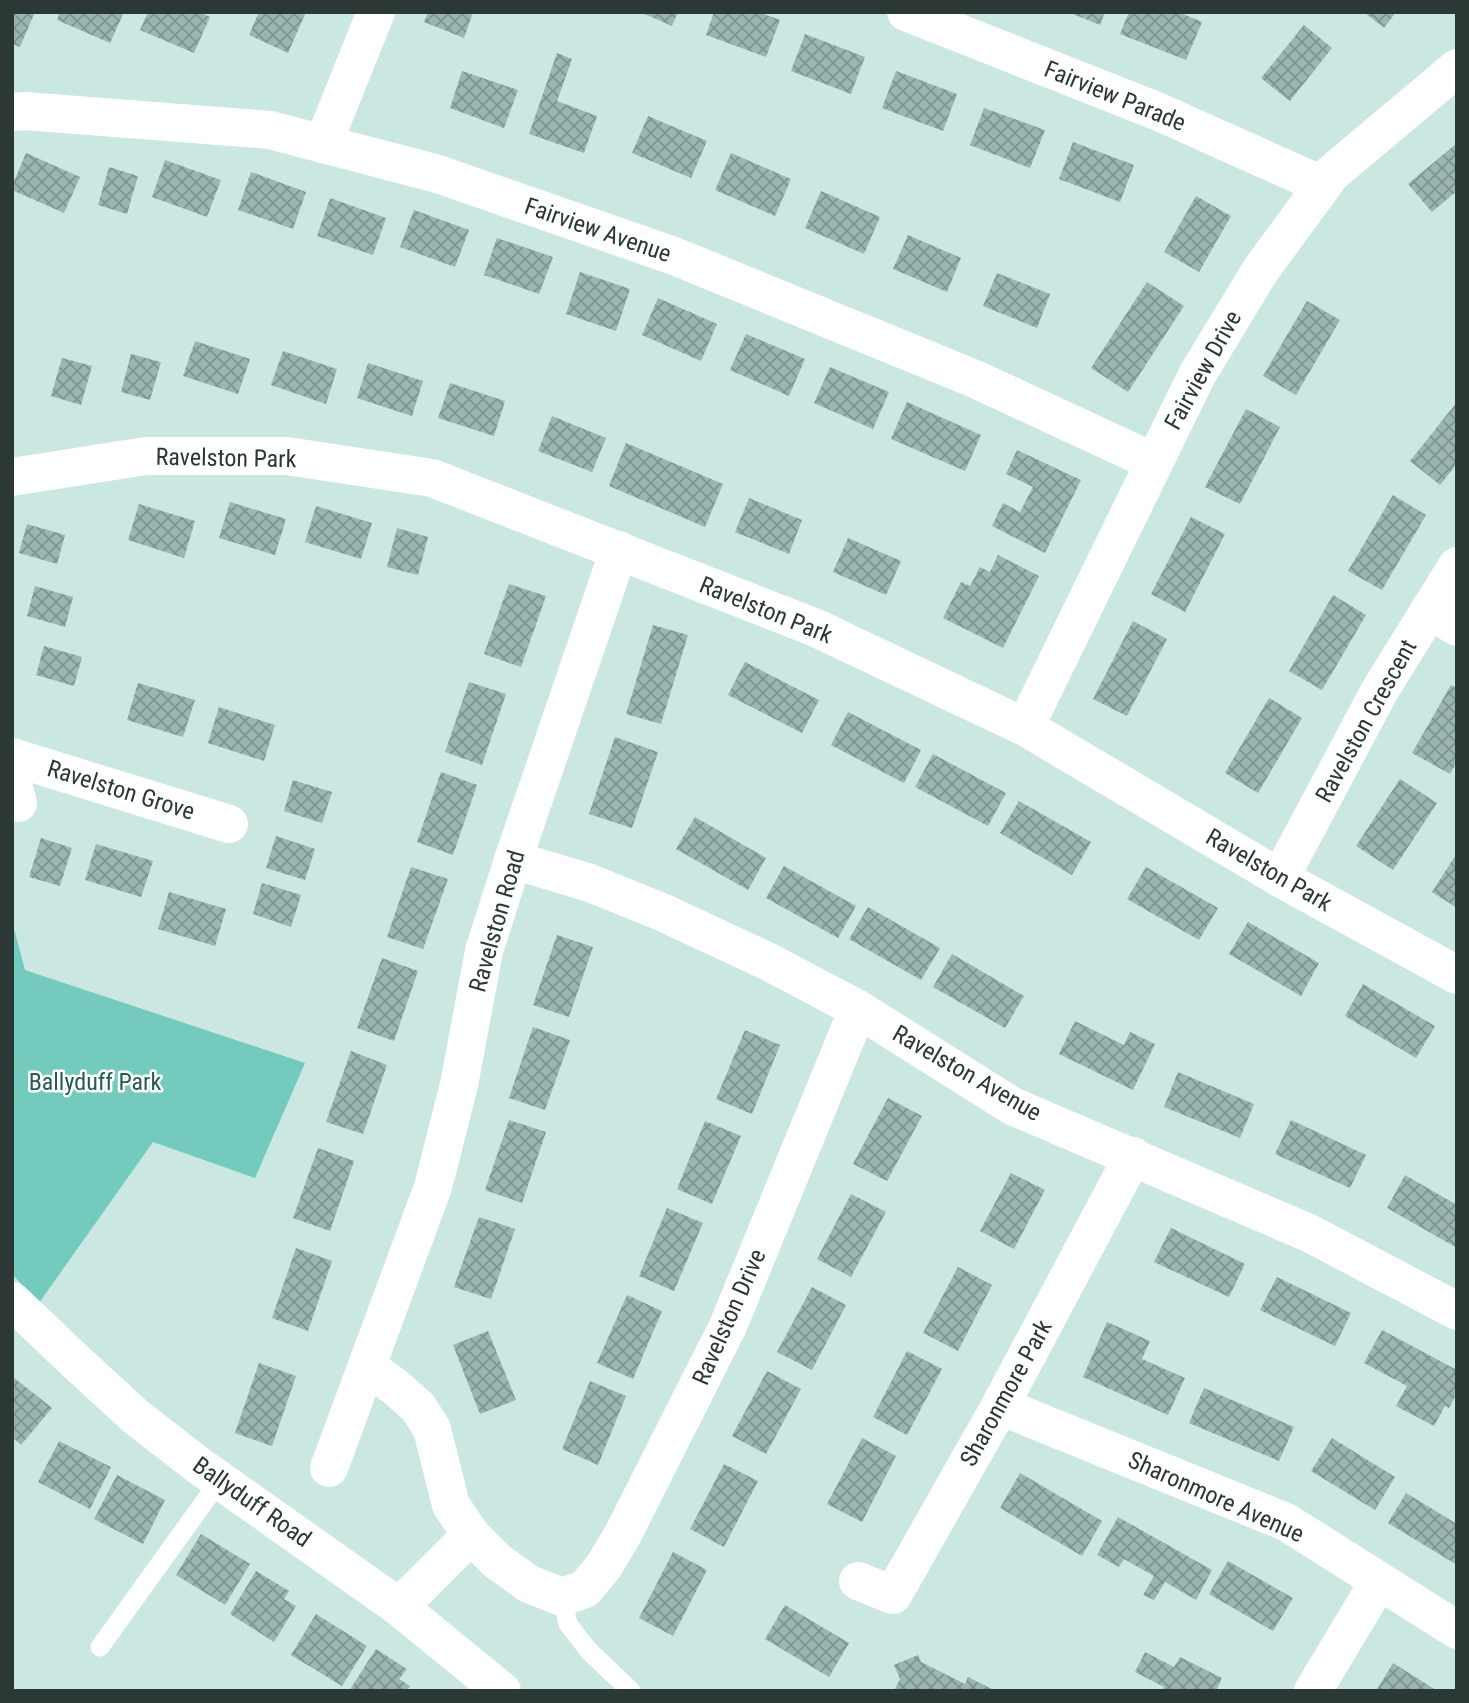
<svg xmlns="http://www.w3.org/2000/svg" width="1469" height="1703" viewBox="0 0 1469 1703" font-family="'Roboto Condensed',sans-serif">
	<style>
		.green { fill: #75cabe }
		.building { fill: url(#building-cross-hatch) }
		.lines { fill: none; stroke-linecap: round; stroke-linejoin: round }
		.service { stroke: #fff; stroke-width: 19 }
		.minor { stroke: #fff; stroke-width: 38 }
		.labels { text-anchor: middle; dominant-baseline: central; stroke-width: 5; stroke-linejoin: round; paint-order: stroke }
		.street-label { font-size: 24px; fill: #2c3836; stroke: #fff }
		.park-label { font-size: 24px; fill: #245b53; stroke: #fff }
	</style>
	<defs>
		<pattern id="building-cross-hatch" width="8" height="8" patternUnits="userSpaceOnUse" patternTransform="scale(1.75)"><rect width="8" height="8" fill="#9ab6b1"/><path d="M0 0l8 8M0 8l8-8" fill="none" stroke="#7e9591"/></pattern>
	</defs>
	<rect width="100%" height="100%" fill="#cae7e2"/>
	<path class="green" d="M12,921L25,970L305,1063L255,1178L153,1142L39,1303L12,1274Z"/>
	<g class="building">
		<path d="M12,12H35L20,47L12,44Z"/>
		<path d="M60,12H124L110,43L57,20Z"/>
		<path d="M148,12H199L210,17L194,53L140,30Z"/>
		<path d="M259,12H306L288,53L249,35Z"/>
		<path d="M428,12H473L464,38L424,22Z"/>
		<path d="M640,12H678L672,26Z"/>
		<path d="M714,12H759L780,20L766,57L706,35Z"/>
		<path d="M1068,12H1105L1100,25Z"/>
		<path d="M1129,12H1178L1202,22L1186,60L1120,34Z"/>
		<path d="M1364,12H1396L1384,28Z"/>
		<path d="M1304,25L1332,48L1290,101L1261,78Z"/>
		<path d="M805,34L865,57L851,94L791,71Z"/>
		<path d="M557,53L572,59L557,101L597,116L584,153L529,134Z"/>
		<path d="M462,71L518,90L504,128L450,108Z"/>
		<path d="M896,71L957,94L943,131L882,108Z"/>
		<path d="M984,108L1045,130L1030,168L970,145Z"/>
		<path d="M648,116L707,141L691,178L632,153Z"/>
		<path d="M1073,142L1134,165L1120,202L1059,179Z"/>
		<path d="M1457,143V191L1432,212L1408,184Z"/>
		<path d="M26,153L80,177L64,213L12,190V186Z"/>
		<path d="M731,153L791,179L775,216L715,190Z"/>
		<path d="M165,160L221,180L207,217L152,197Z"/>
		<path d="M109,167L138,176L127,214L98,205Z"/>
		<path d="M251,172L306,192L293,229L238,210Z"/>
		<path d="M821,191L880,217L864,254L805,228Z"/>
		<path d="M1196,196L1231,216L1199,272L1164,252Z"/>
		<path d="M330,198L386,218L373,255L317,236Z"/>
		<path d="M414,210L469,230L455,267L400,247Z"/>
		<path d="M908,235L961,258L947,292L893,269Z"/>
		<path d="M497,238L553,257L539,294L484,275Z"/>
		<path d="M580,272L630,289L616,331L566,314Z"/>
		<path d="M997,273L1050,294L1037,328L983,306Z"/>
		<path d="M1147,282L1184,306L1128,392L1091,368Z"/>
		<path d="M658,298L717,324L701,361L642,335Z"/>
		<path d="M1307,301L1340,320L1296,395L1263,376Z"/>
		<path d="M746,334L805,359L789,396L730,370Z"/>
		<path d="M195,341L250,359L238,394L183,376Z"/>
		<path d="M283,351L337,369L326,404L271,385Z"/>
		<path d="M131,354L161,362L150,400L121,392Z"/>
		<path d="M62,358L92,366L81,405L51,396Z"/>
		<path d="M368,363L423,381L412,416L357,398Z"/>
		<path d="M830,367L889,392L873,429L814,403Z"/>
		<path d="M450,383L505,401L494,436L438,418Z"/>
		<path d="M907,402L981,435L965,471L891,439Z"/>
		<path d="M1457,402V464L1440,485L1410,461Z"/>
		<path d="M1246,409L1280,427L1240,504L1205,487Z"/>
		<path d="M552,416L606,438L592,472L538,451Z"/>
		<path d="M626,443L723,484L705,527L609,486Z"/>
		<path d="M1017,450L1081,480L1045,553L992,526L1003,503L1020,512L1033,487L1006,474Z"/>
		<path d="M1393,495L1426,515L1382,590L1348,571Z"/>
		<path d="M749,498L802,520L789,554L735,532Z"/>
		<path d="M230,502L286,519L275,555L219,538Z"/>
		<path d="M139,504L195,521L184,558L128,540Z"/>
		<path d="M316,506L372,523L361,559L305,542Z"/>
		<path d="M1191,517L1225,534L1185,612L1151,594Z"/>
		<path d="M27,524L65,535L57,564L19,553Z"/>
		<path d="M397,528L428,537L418,575L387,567Z"/>
		<path d="M848,538L901,561L886,595L833,572Z"/>
		<path d="M998,555L1039,576L1003,648L943,618L961,582L970,586L980,567L990,572Z"/>
		<path d="M509,584L546,596L521,667L484,654Z"/>
		<path d="M35,586L73,597L65,627L27,616Z"/>
		<path d="M1333,595L1366,615L1322,690L1289,671Z"/>
		<path d="M1133,621L1167,639L1127,716L1093,699Z"/>
		<path d="M653,625L688,635L661,724L626,714Z"/>
		<path d="M44,646L82,657L74,686L36,675Z"/>
		<path d="M745,662L819,700L802,733L728,695Z"/>
		<path d="M469,682L506,694L482,765L445,752Z"/>
		<path d="M138,683L195,700L183,737L127,720Z"/>
		<path d="M1451,685L1457,688V762L1450,774L1412,753Z"/>
		<path d="M1269,698L1302,718L1258,793L1225,773Z"/>
		<path d="M219,707L275,725L264,761L208,743Z"/>
		<path d="M848,712L921,750L904,783L831,745Z"/>
		<path d="M615,737L658,752L632,828L589,814Z"/>
		<path d="M933,754L1006,793L988,826L915,787Z"/>
		<path d="M441,772L477,785L453,855L417,842Z"/>
		<path d="M1400,779L1437,803L1393,870L1356,846Z"/>
		<path d="M293,780L332,792L322,823L284,811Z"/>
		<path d="M1019,801L1091,842L1072,875L1000,833Z"/>
		<path d="M695,817L766,858L748,890L676,849Z"/>
		<path d="M276,836L315,849L305,880L266,868Z"/>
		<path d="M41,838L72,848L60,886L29,877Z"/>
		<path d="M96,844L153,861L141,897L85,880Z"/>
		<path d="M1457,853V908L1432,892Z"/>
		<path d="M784,866L856,906L838,938L766,898Z"/>
		<path d="M411,867L448,879L423,949L387,937Z"/>
		<path d="M1146,867L1218,908L1199,940L1127,899Z"/>
		<path d="M262,883L301,895L291,927L253,914Z"/>
		<path d="M169,892L226,909L215,946L158,929Z"/>
		<path d="M868,907L940,948L921,980L849,939Z"/>
		<path d="M1248,922L1319,963L1301,996L1229,954Z"/>
		<path d="M557,935L593,947L569,1017L533,1005Z"/>
		<path d="M952,954L1024,996L1005,1028L933,987Z"/>
		<path d="M382,958L418,971L394,1041L357,1028Z"/>
		<path d="M1363,984L1435,1026L1416,1058L1345,1016Z"/>
		<path d="M1075,1021L1124,1045L1130,1032L1155,1044L1133,1090L1059,1054Z"/>
		<path d="M533,1027L570,1040L545,1110L509,1098Z"/>
		<path d="M745,1030L780,1045L752,1114L716,1099Z"/>
		<path d="M351,1051L387,1065L363,1134L326,1122Z"/>
		<path d="M1178,1072L1254,1104L1240,1138L1164,1107Z"/>
		<path d="M888,1098L922,1116L887,1181L853,1164Z"/>
		<path d="M509,1120L546,1132L522,1203L485,1190Z"/>
		<path d="M1291,1120L1366,1155L1350,1188L1275,1154Z"/>
		<path d="M705,1121L741,1136L712,1204L677,1189Z"/>
		<path d="M318,1148L354,1161L330,1231L293,1218Z"/>
		<path d="M1011,1173L1045,1190L1014,1249L980,1231Z"/>
		<path d="M1405,1175L1457,1205V1248L1387,1208Z"/>
		<path d="M851,1194L886,1212L851,1277L817,1259Z"/>
		<path d="M667,1208L703,1223L674,1291L639,1276Z"/>
		<path d="M479,1217L515,1229L491,1299L454,1287Z"/>
		<path d="M1171,1228L1245,1264L1229,1297L1154,1262Z"/>
		<path d="M296,1248L332,1261L308,1331L272,1318Z"/>
		<path d="M958,1267L992,1285L958,1351L923,1333Z"/>
		<path d="M1277,1277L1351,1313L1335,1346L1260,1310Z"/>
		<path d="M812,1287L846,1305L812,1370L777,1352Z"/>
		<path d="M627,1295L662,1311L633,1379L597,1363Z"/>
		<path d="M1107,1322L1150,1341L1142,1359L1185,1378L1168,1415L1083,1377Z"/>
		<path d="M1382,1330L1457,1370V1393L1449,1408L1445,1406L1434,1426L1396,1406L1407,1386L1364,1363Z"/>
		<path d="M488,1331L516,1400L480,1414L453,1345Z"/>
		<path d="M907,1351L942,1369L907,1435L873,1417Z"/>
		<path d="M259,1363L296,1376L272,1446L235,1433Z"/>
		<path d="M767,1371L801,1389L766,1454L732,1436Z"/>
		<path d="M12,1376L52,1408L21,1445L12,1437Z"/>
		<path d="M590,1381L626,1396L598,1465L562,1449Z"/>
		<path d="M1204,1388L1294,1427L1279,1461L1189,1423Z"/>
		<path d="M862,1438L896,1456L862,1522L827,1504Z"/>
		<path d="M1332,1438L1395,1477L1375,1510L1311,1471Z"/>
		<path d="M59,1441L111,1467L90,1509L38,1482Z"/>
		<path d="M724,1464L758,1481L724,1547L690,1529Z"/>
		<path d="M1020,1473L1102,1521L1082,1556L1000,1508Z"/>
		<path d="M117,1475L165,1500L143,1544L94,1519Z"/>
		<path d="M1406,1493L1457,1524V1565L1388,1523Z"/>
		<path d="M1118,1517L1212,1570L1196,1600L1165,1582L1154,1600L1143,1595L1154,1576L1124,1559L1119,1567L1097,1555Z"/>
		<path d="M201,1534L250,1564L225,1605L176,1575Z"/>
		<path d="M673,1552L707,1570L673,1636L639,1618Z"/>
		<path d="M1228,1561L1293,1598L1273,1631L1209,1594Z"/>
		<path d="M256,1571L289,1591L284,1599L296,1606L274,1642L230,1614Z"/>
		<path d="M785,1605L849,1643L829,1677L765,1639Z"/>
		<path d="M316,1614L367,1646L342,1686L291,1655Z"/>
		<path d="M376,1649L407,1669L399,1679L410,1686L407,1691H349Z"/>
		<path d="M1145,1652L1174,1667L1180,1657L1222,1678L1216,1691H1162L1164,1687L1135,1672Z"/>
		<path d="M918,1655L921,1662L965,1684L968,1677L996,1691H894L900,1679L894,1665Z"/>
		<path d="M1393,1663L1425,1683L1437,1691H1376Z"/>
	</g>
	<g class="lines">
		<g class="service">
			<path d="M562,1597L568,1624L589,1651L631,1691"/>
			<path d="M100,1647L220,1480"/>
		</g>
		<g class="minor">
			<path d="M906,12L1159,112L1322,185"/>
			<path d="M12,112L25,111L270,130L438,174L674,256L975,379L1154,462"/>
			<path d="M323,144L376,12"/>
			<path d="M12,477L146,456H287L432,478L816,628L1025,727L1280,878L1457,975"/>
			<path d="M1429,610L1457,627"/>
			<path d="M1025,727L1197,375L1260,271L1331,174L1457,68"/>
			<path d="M12,757L229,824"/>
			<path d="M12,781L18,803"/>
			<path d="M513,860L590,883L664,913L767,961L858,1009L1012,1106L1309,1233L1457,1311"/>
			<path d="M1280,878L1380,690L1457,566"/>
			<path d="M12,1301L74,1360L135,1416L198,1465L399,1607L502,1691"/>
			<path d="M367,1366L394,1386L418,1407L432,1429L451,1505L471,1535L497,1561L529,1584L562,1597L585,1589L604,1566L623,1534L728,1326L858,1009"/>
			<path d="M1000,1406L1286,1522L1457,1630"/>
			<path d="M329,1468L433,1187L459,1085L484,951L513,860L619,550"/>
			<path d="M858,1581L893,1595L1000,1406L1133,1156"/>
			<path d="M399,1607L471,1535"/>
			<path d="M1313,1691L1379,1581"/>
		</g>
	</g>
	<g class="labels">
		<g class="street-label">
			<text transform="translate(1115 96) rotate(22)">Fairview Parade</text>
			<text transform="translate(598 230) rotate(19)">Fairview Avenue</text>
			<text transform="translate(1203 370) rotate(-61)">Fairview Drive</text>
			<text transform="translate(226 458) rotate(1)">Ravelston Park</text>
			<text transform="translate(766 610) rotate(22)">Ravelston Park</text>
			<text transform="translate(1366 721) rotate(-61)">Ravelston Crescent</text>
			<text transform="translate(121 790) rotate(17)">Ravelston Grove</text>
			<text transform="translate(1269 870) rotate(30)">Ravelston Park</text>
			<text transform="translate(497 921) rotate(-74)">Ravelston Road</text>
			<text transform="translate(967 1073) rotate(30)">Ravelston Avenue</text>
			<text transform="translate(729 1317) rotate(-66)">Ravelston Drive</text>
			<text transform="translate(1006 1393) rotate(-61)">Sharonmore Park</text>
			<text transform="translate(1216 1497) rotate(24)">Sharonmore Avenue</text>
			<text transform="translate(252 1502) rotate(35)">Ballyduff Road</text>
		</g>
		<g class="park-label">
			<text x="95" y="1082">Ballyduff Park</text>
		</g>
	</g>
	<rect width="1469" height="1703" fill="none" stroke="#2c3836" stroke-width="28"/>
</svg>
